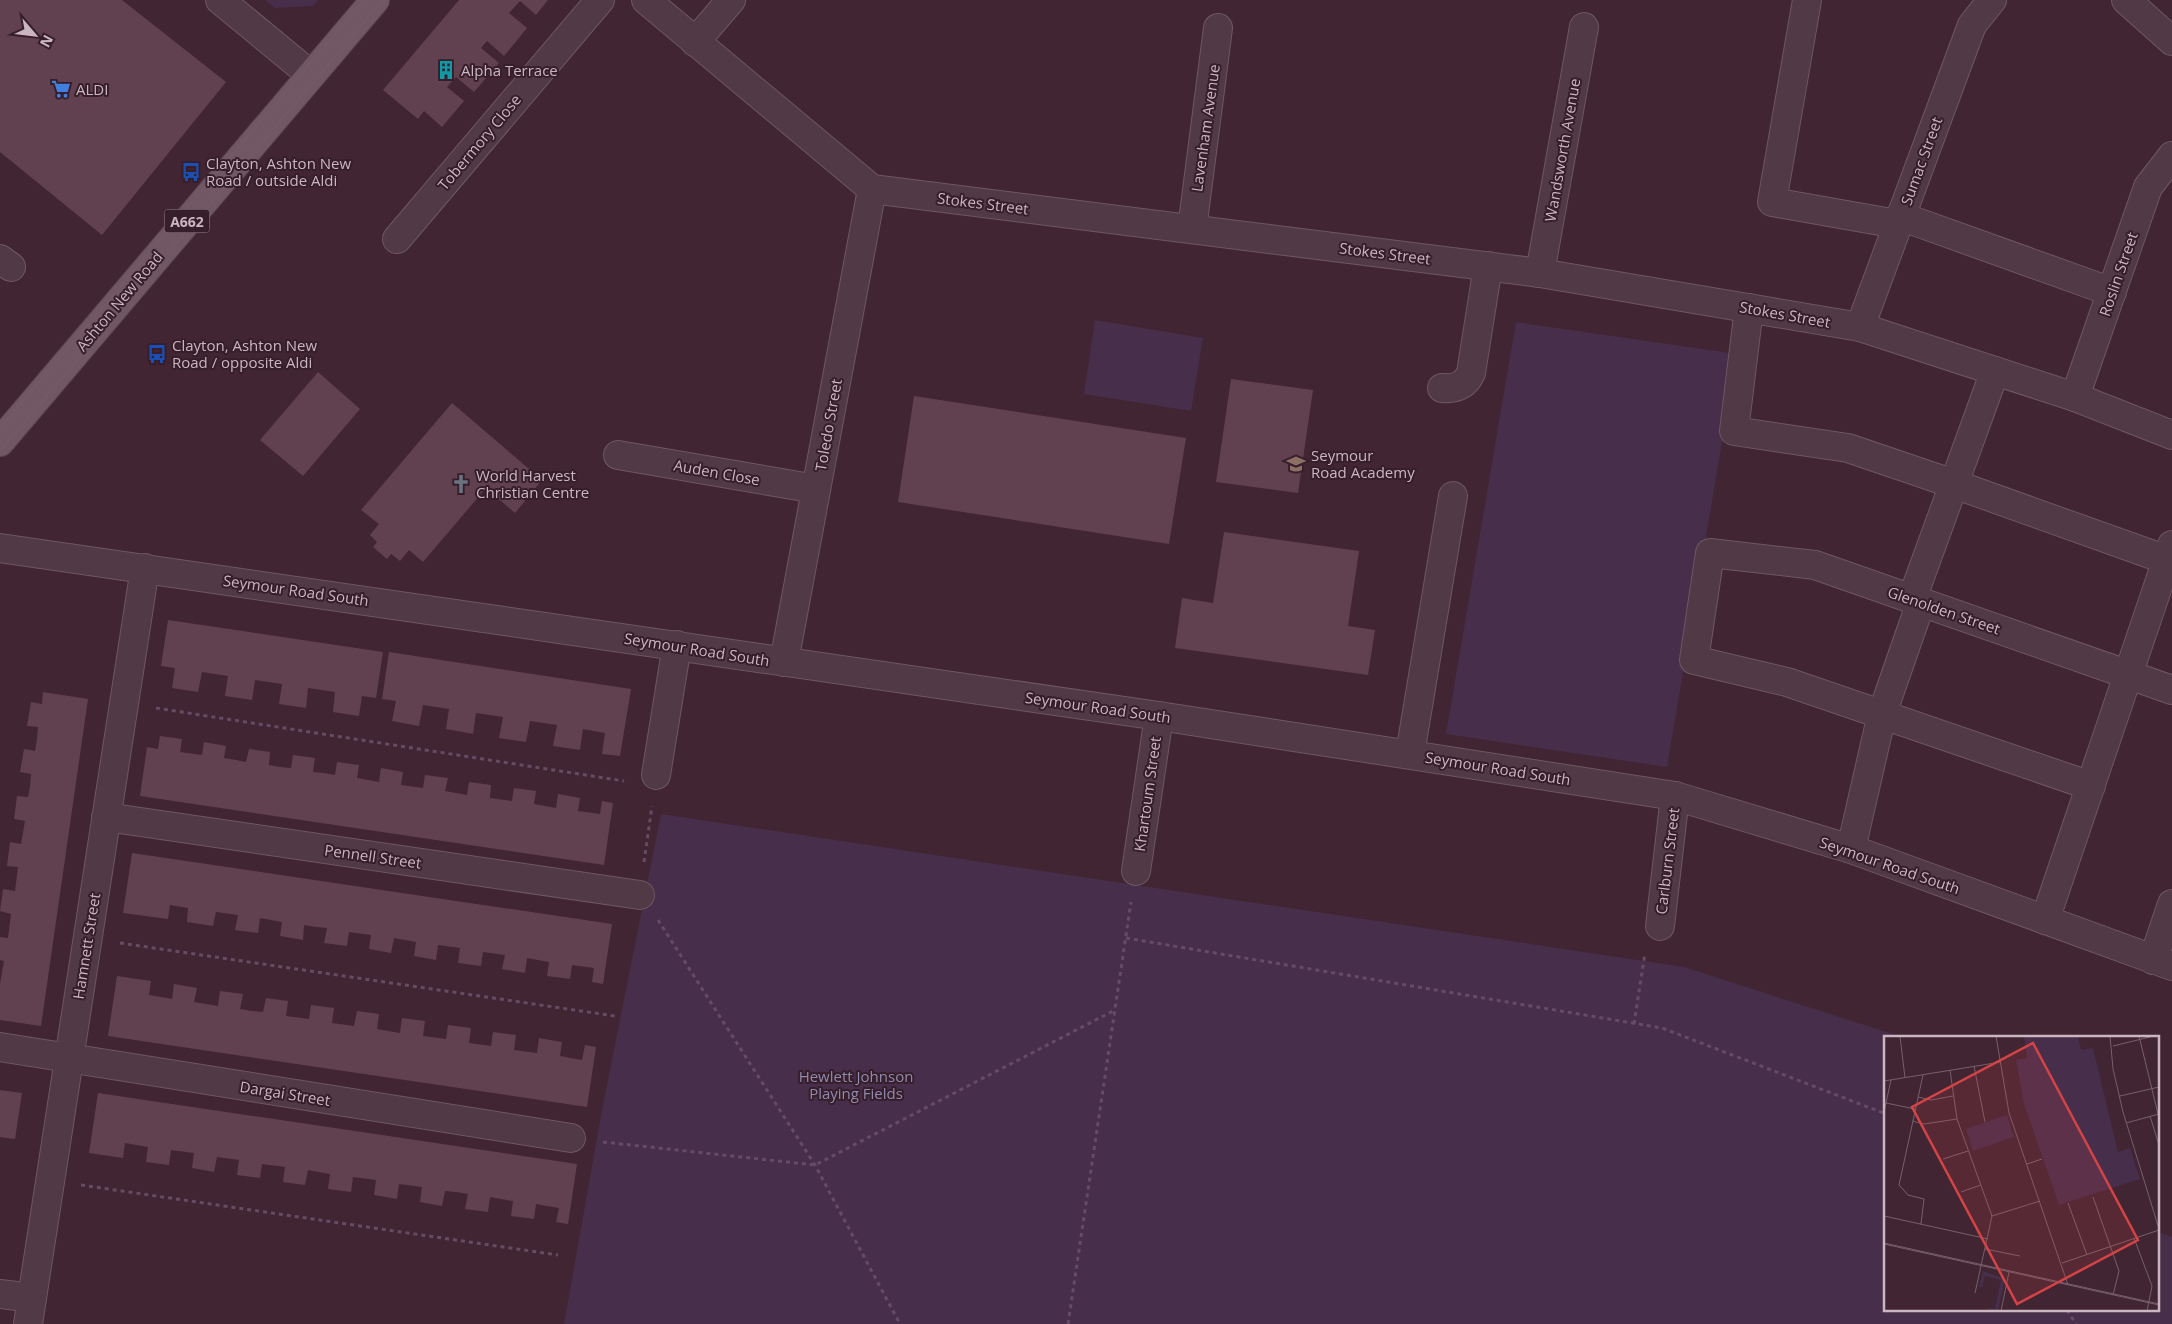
<svg xmlns="http://www.w3.org/2000/svg" width="2172" height="1324" viewBox="0 0 2172 1324" font-family="'Open Sans',sans-serif">
	<style>
		.green { fill: #472e4a }
		.building { fill: #614150 }
		.lines { fill: none; stroke-linecap: round; stroke-linejoin: round }
		.minor-casing { stroke: #6e5763; stroke-width: 30 }
		.major-casing { stroke: #5a434e; stroke-width: 30 }
		.path { stroke: #654c64; stroke-width: 3; stroke-dasharray: 4 4; stroke-linecap: butt }
		.minor { stroke: #513945; stroke-width: 28 }
		.major { stroke: #715764; stroke-width: 28 }
		.tram { stroke: #785b69; stroke-width: 1 }
		.labels { text-anchor: middle; dominant-baseline: central; stroke-width: 4; stroke-linejoin: round; paint-order: stroke }
		.shield { fill: #361e2a; stroke: #9e8893; stroke-width: 1 }
		.shield-label { font-size: 14px; font-weight: bold; fill: #cbb6c0 }
		.poi-label { font-size: 15px; fill: #cbb6c0; stroke: #361e2a; text-anchor: start }
		.street-label { font-size: 15px; fill: #cbb6c0; stroke: #361e2a }
		.park-label { font-size: 15px; fill: #908ab0; stroke: #361e2a }
		.inset-road { fill: none; stroke: #785f6b; stroke-width: 1 }
		.view { fill: #d44446; fill-opacity: 0.15; stroke: #d44446; stroke-width: 2.5 }
		.inset-edge { fill: none; stroke: #cbb6c0; stroke-width: 2.5 }
	</style>
	<rect width="100%" height="100%" fill="#412533"/>
	<g class="green">
		<path d="M265,0H318L313,6L275,8Z"/>
		<path d="M1095,320L1203,338L1191,411L1084,394Z"/>
		<path d="M1516,322L1737,354L1667,767L1446,734Z"/>
		<path d="M661,814L1684,967L1905,1038H1886V1310H2158V1232L2172,1237V1324H564L602,1110Z"/>
	</g>
	<g class="building">
		<path d="M0,0H122L226,82L102,235L0,152Z"/>
		<path d="M459,0H548L536,15L520,1L509,13L527,28L504,56L487,41L481,48L499,63L474,92L456,77L447,87L464,101L442,127L424,111L418,119L383,90Z"/>
		<path d="M318,372L360,409L303,476L260,440Z"/>
		<path d="M1231,379L1313,390L1298,493L1216,482Z"/>
		<path d="M914,396L1186,438L1169,544L898,502Z"/>
		<path d="M452,403L542,480L515,513L486,488L423,562L409,550L400,561L391,554L387,559L373,547L377,542L370,535L379,524L361,510Z"/>
		<path d="M1224,532L1359,551L1348,626L1375,630L1368,675L1175,648L1182,598L1213,603Z"/>
		<path d="M168,620L383,652L376,698L362,696L359,716L333,712L335,692L308,688L306,708L279,704L282,684L255,680L252,700L225,696L228,676L202,672L198,692L172,688L175,668L161,666Z"/>
		<path d="M389,652L631,689L620,756L602,754L605,733L583,729L580,750L553,746L557,725L530,721L526,742L499,738L503,717L476,713L473,734L446,729L449,709L423,705L419,726L392,721L396,701L382,699Z"/>
		<path d="M43,692L88,699L41,1026L0,1020V984L4,961L0,960V937L8,938L11,914L0,911L3,889L15,891L18,867L7,866L10,842L21,844L25,821L14,819L17,796L28,797L30,786L31,774L20,772L24,749L35,751L37,739L38,727L27,726L31,702L42,704Z"/>
		<path d="M160,736L182,739L180,752L202,755L204,742L226,746L224,758L236,760L246,762L249,749L270,752L269,765L280,767L291,768L293,755L315,758L313,772L324,773L335,775L337,762L359,765L357,778L379,782L381,768L403,772L401,785L423,788L425,775L448,778L445,791L467,795L469,782L491,785L490,798L512,801L514,788L536,791L534,804L556,808L558,794L580,798L578,811L600,814L602,801L613,803L604,865L140,796L147,747L158,749Z"/>
		<path d="M132,853L612,924L603,984L592,982L594,968L572,965L570,979L547,976L549,962L527,958L525,973L502,969L505,955L483,952L481,966L458,963L460,948L438,945L436,960L414,956L416,942L394,938L391,953L369,949L371,935L349,932L347,946L324,943L327,928L316,927L304,925L303,940L280,936L282,922L260,918L258,933L235,930L238,915L216,912L213,926L187,922L188,908L170,905L168,919L123,913Z"/>
		<path d="M117,976L151,981L149,995L161,997L172,999L174,984L197,988L194,1002L218,1006L220,991L243,994L240,1009L252,1011L263,1012L266,998L288,1001L286,1016L309,1019L311,1005L334,1008L332,1023L354,1026L357,1011L379,1014L377,1029L400,1033L402,1018L425,1021L423,1036L446,1039L448,1025L471,1028L469,1043L491,1046L493,1032L516,1035L514,1050L537,1053L539,1038L550,1040L562,1042L560,1056L582,1060L585,1045L596,1047L587,1107L108,1036Z"/>
		<path d="M0,1090L22,1093L15,1139L0,1137Z"/>
		<path d="M98,1093L577,1164L568,1224L556,1222L559,1208L547,1206L536,1204L534,1219L511,1216L513,1201L501,1199L490,1197L488,1212L465,1209L468,1194L456,1192L445,1191L442,1206L420,1202L422,1187L399,1184L397,1199L374,1195L376,1180L353,1177L351,1192L328,1189L330,1174L308,1170L305,1185L283,1182L285,1167L262,1164L260,1178L237,1175L239,1160L217,1157L214,1172L192,1168L194,1153L171,1150L169,1165L146,1162L148,1147L125,1143L123,1158L89,1153Z"/>
	</g>
	<g class="lines">
		<g class="minor-casing">
			<g id="minor">
				<path d="M220,0L311,75"/>
				<path d="M646,0L872,189L1540,273L1860,327L2075,397L2172,435"/>
				<path d="M1807,0L1772,202L1897,224"/>
				<path d="M2126,0L2172,41"/>
				<path d="M695,42L731,0"/>
				<path d="M1900,216L2112,292"/>
				<path d="M1192,229L1218,28"/>
				<path d="M397,239L600,0"/>
				<path d="M0,259L11,267"/>
				<path d="M1540,273L1584,27"/>
				<path d="M1749,308L1734,431L1848,448L1954,484L2167,560"/>
				<path d="M1860,327L1972,25L1992,0"/>
				<path d="M1442,388C1455,389 1465,386 1471,373L1488,266"/>
				<path d="M2075,397L2148,187L2172,156"/>
				<path d="M618,455L816,489"/>
				<path d="M0,548L1159,716L1675,796L1851,849L2172,966"/>
				<path d="M1912,599L1995,371"/>
				<path d="M784,662L872,189"/>
				<path d="M1410,754L1453,496"/>
				<path d="M656,775L677,645"/>
				<path d="M2091,786L1787,682L1694,660L1710,553L1815,565L2172,690"/>
				<path d="M106,817L640,895"/>
				<path d="M1851,849L1882,714L1921,602"/>
				<path d="M1136,871L1159,716"/>
				<path d="M2045,920L2172,545"/>
				<path d="M1660,926L1675,796"/>
				<path d="M2153,960L2172,904"/>
				<path d="M0,1047L571,1138"/>
				<path d="M0,1294L32,1298"/>
				<path d="M28,1324L145,568"/>
			</g>
		</g>
		<g class="major-casing">
			<path id="major" d="M0,442L375,0"/>
		</g>
		<g class="path">
			<path d="M156,708L624,781"/>
			<path d="M644,862L652,806"/>
			<path d="M658,920L815,1165L900,1324"/>
			<path d="M1126,938L1662,1028L1886,1114"/>
			<path d="M120,943L615,1016"/>
			<path d="M1634,1024L1645,953"/>
			<path d="M603,1142L815,1165L1115,1010"/>
			<path d="M81,1185L558,1255"/>
			<path d="M2067,1310L2076,1324"/>
			<path d="M1068,1324L1131,902"/>
		</g>
		<use href="#minor" class="minor"/>
		<use href="#major" class="major"/>
		<g class="tram">
			<path d="M0,428L364,0"/>
			<path d="M0,451L383,0"/>
		</g>
	</g>
	<defs>
		<g id="building-bare" transform="scale(1.5)"><path d="M-4-6H4V6H1V3H-1V6H-4ZM-2.5-4.3h1.7v1.8h-1.7ZM.8-4.3h1.7v1.8H.8ZM-2.5-1h1.7V.8h-1.7ZM.8-1h1.7V.8H.8Z" fill="#0f9aa8" stroke="#361e2a" stroke-width="2.5" paint-order="stroke"/></g>
		<g id="supermarket-bare" transform="scale(1.5)"><path d="M-6-5.5h2.5l.6 2H6L4.5 2H-2.5L-4.4-4H-6ZM-1.5 3.2a1.3 1.3 0 1 0 .1 0ZM3 3.2a1.3 1.3 0 1 0 .1 0Z" fill="#3f7fe0" stroke="#361e2a" stroke-width="2.5" paint-order="stroke"/></g>
		<g id="bus-bare" transform="scale(1.5)"><path d="M-5-6H5V4H4V6H2V4H-2V6H-4V4H-5ZM-3.5-4V0h7V-4ZM-3.5 1.2v1.5H-2V1.2ZM2 1.2v1.5H3.5V1.2Z" fill="#1a4fb4" stroke="#361e2a" stroke-width="2.5" paint-order="stroke"/></g>
		<g id="school-bare" transform="scale(1.5)"><path d="M0-5L7-2L0 1L-7-2ZM-4 1L0 2.5L4 1V4Q0 6-4 4Z" fill="#8d6e63" stroke="#361e2a" stroke-width="2.5" paint-order="stroke"/></g>
		<g id="church-bare" transform="scale(1.5)"><path d="M-1.2-6h2.4v3.5h3.3v2.4h-3.3V6h-2.4V-.1h-3.3v-2.4h3.3Z" fill="#6b7280" stroke="#361e2a" stroke-width="2.5" paint-order="stroke"/></g>
	</defs>
	<g fill-rule="evenodd">
		<use href="#building-bare" x="446" y="70"/>
		<use href="#supermarket-bare" x="61" y="89"/>
		<use href="#bus-bare" x="191" y="172"/>
		<use href="#bus-bare" x="157" y="354"/>
		<use href="#school-bare" x="1296" y="464"/>
		<use href="#church-bare" x="461" y="484"/>
	</g>
	<g class="labels">
		<rect class="shield" x="164.5" y="209.5" width="45" height="23" rx="4"/>
		<g class="shield-label">
			<text x="187" y="221">A662</text>
		</g>
		<g class="poi-label">
			<text x="461" y="70">Alpha Terrace</text>
			<text x="76" y="89">ALDI</text>
			<text x="206" y="163">Clayton, Ashton New<tspan x="206" dy="17">Road / outside Aldi</tspan></text>
			<text x="172" y="345">Clayton, Ashton New<tspan x="172" dy="17">Road / opposite Aldi</tspan></text>
			<text x="1311" y="455">Seymour<tspan x="1311" dy="17">Road Academy</tspan></text>
			<text x="476" y="475">World Harvest<tspan x="476" dy="17">Christian Centre</tspan></text>
		</g>
		<g class="street-label">
			<text transform="translate(1205 128) rotate(-82)">Lavenham Avenue</text>
			<text transform="translate(479 142) rotate(-50)">Tobermory Close</text>
			<text transform="translate(1562 150) rotate(-80)">Wandsworth Avenue</text>
			<text transform="translate(1921 161) rotate(-70)">Sumac Street</text>
			<text transform="translate(983 203) rotate(7)">Stokes Street</text>
			<text transform="translate(1385 253) rotate(7)">Stokes Street</text>
			<text transform="translate(2118 274) rotate(-71)">Roslin Street</text>
			<text transform="translate(119 301) rotate(-50)">Ashton New Road</text>
			<text transform="translate(1785 314) rotate(10)">Stokes Street</text>
			<text transform="translate(828 425) rotate(-80)">Toledo Street</text>
			<text transform="translate(717 472) rotate(10)">Auden Close</text>
			<text transform="translate(296 590) rotate(8)">Seymour Road South</text>
			<text transform="translate(1944 610) rotate(19)">Glenolden Street</text>
			<text transform="translate(697 649) rotate(9)">Seymour Road South</text>
			<text transform="translate(1098 707) rotate(8)">Seymour Road South</text>
			<text transform="translate(1498 768) rotate(9)">Seymour Road South</text>
			<text transform="translate(1147 794) rotate(-82)">Khartoum Street</text>
			<text transform="translate(373 856) rotate(8)">Pennell Street</text>
			<text transform="translate(1667 861) rotate(-83)">Carlburn Street</text>
			<text transform="translate(1890 865) rotate(19)">Seymour Road South</text>
			<text transform="translate(86 946) rotate(-81)">Hamnett Street</text>
			<text transform="translate(285 1093) rotate(9)">Dargai Street</text>
		</g>
		<g class="park-label">
			<text x="856" y="1076">Hewlett Johnson<tspan x="856" dy="17">Playing Fields</tspan></text>
		</g>
	</g>
	<g transform="translate(1884 1036)">
		<rect width="275" height="275" fill="#412533"/>
		<path d="M140,0H194L197,14L209,12L234,116L246,112L256,143L175,169L140,68L132,24L143,22ZM123,79L130,101L89,115L82,93ZM99,235L121,243L114,275H103L104,272L111,273L117,244L101,240L98,251H95Z" fill="#472e4a"/>
		<path class="inset-road" d="M16,0L21,42M112,0L125,77L184,249M226,0L229,33L239,76L275,193M255,0L274,78M229,10L270,0M90,30L101,86M66,34L73,83L108,180L91,257M0,45L117,26M236,60L275,51M34,61L47,64L69,60M2,67L31,73M0,76L7,44M266,80L275,109M28,85L40,88L73,83M242,87L275,78M59,123L84,115M143,128L158,123M77,156L97,149M209,161L235,235L229,259M184,167L203,219M0,180L104,203M108,180L156,165M37,188L40,163L24,159L15,149L39,39M250,202L268,250L263,275M0,207L275,268M0,208L275,269M101,213L136,220M178,227L275,194M117,275L125,236"/>
		<path class="view" d="M149,7L254,204L133,268L28,71Z"/>
		<rect width="275" height="275" class="inset-edge"/>
	</g>
	<g transform="translate(35 35) rotate(118)" stroke="#361e2a" stroke-width="4" paint-order="stroke">
	<path d="M0-4L9 19L0 12L-9 19Z" fill="#cbb6c0"/>
	<text y="-8" font-size="14" font-weight="bold" text-anchor="middle" fill="#cbb6c0">N</text>
	</g>
</svg>
